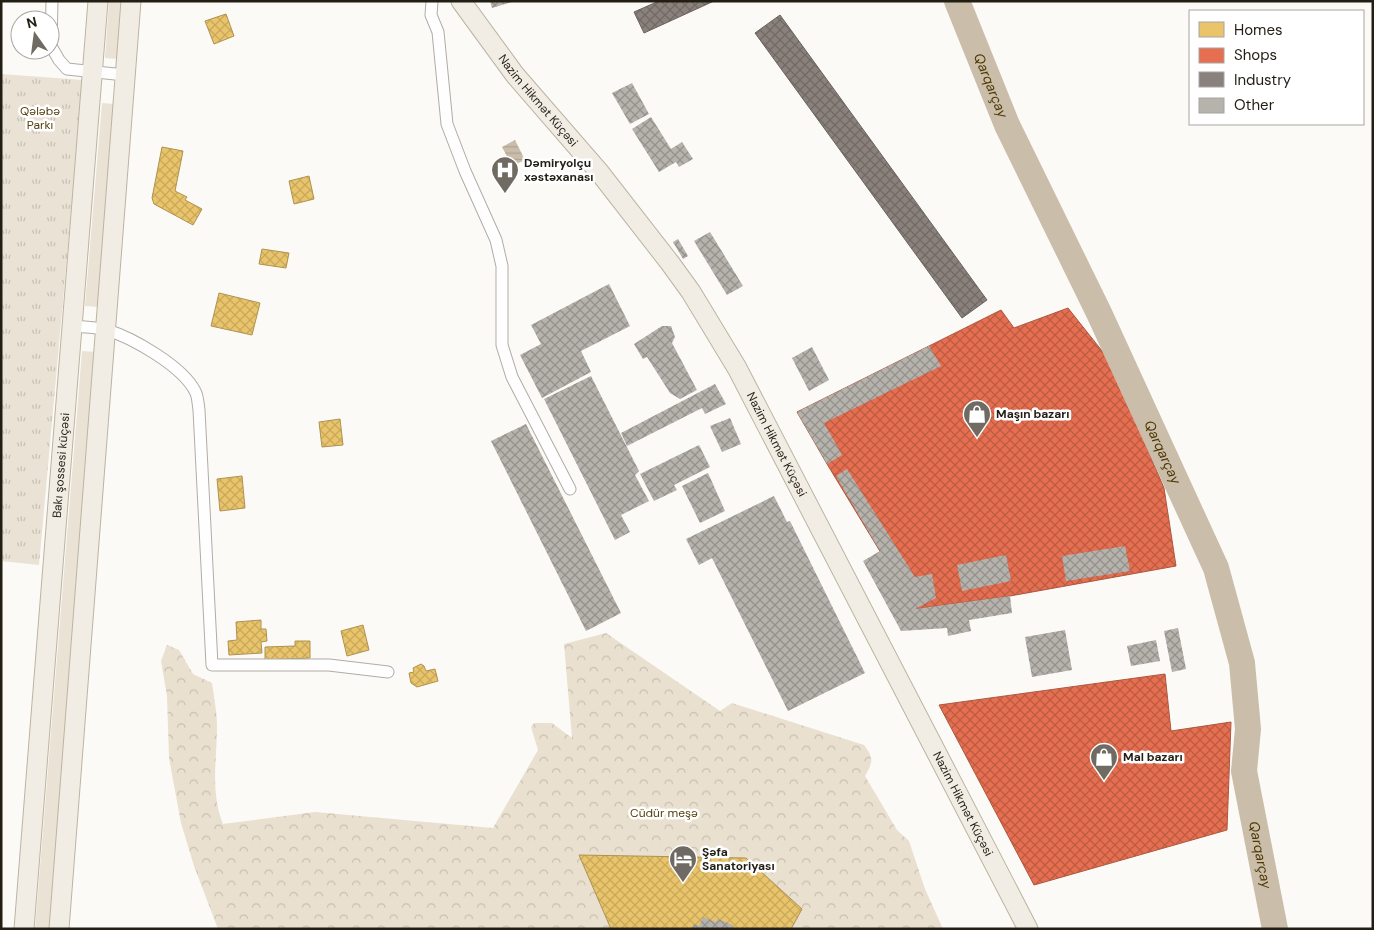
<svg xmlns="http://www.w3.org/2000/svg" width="1374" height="930" viewBox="0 0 1374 930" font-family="'DM Sans',sans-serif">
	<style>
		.grass { fill: #e9e2d5 }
		.forest { fill: url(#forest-crowns) }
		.park { fill: url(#park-tufts) }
		.water { fill: url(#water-rules) }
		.homes { fill: url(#homes-cross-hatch); stroke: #ae9250 }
		.shops { fill: url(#shops-cross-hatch); stroke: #ac573f }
		.industry { fill: url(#industry-cross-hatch); stroke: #6b635d }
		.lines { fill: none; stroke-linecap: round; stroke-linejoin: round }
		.river { stroke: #cabeaa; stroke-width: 26 }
		.building { fill: url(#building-cross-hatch) }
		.street-casing { stroke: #b0aca7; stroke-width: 13 }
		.primary-casing { stroke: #bcb4a1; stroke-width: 21 }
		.street { stroke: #fffefe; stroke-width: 11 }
		.primary { stroke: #f2ede4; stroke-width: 19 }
		.labels { text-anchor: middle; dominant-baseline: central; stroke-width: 5; stroke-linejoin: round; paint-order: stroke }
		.street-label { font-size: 12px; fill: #231e14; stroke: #fff }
		.park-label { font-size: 12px; fill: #553e0b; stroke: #fff }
		.poi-label { font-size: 12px; font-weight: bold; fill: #231e14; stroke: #fff; text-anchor: start }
		.water-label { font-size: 14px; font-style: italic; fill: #503904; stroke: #fff }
	</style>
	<defs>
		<pattern id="forest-crowns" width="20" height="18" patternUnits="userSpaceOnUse" patternTransform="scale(1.25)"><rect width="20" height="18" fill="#e9e0cf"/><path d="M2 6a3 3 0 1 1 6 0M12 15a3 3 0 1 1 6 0" fill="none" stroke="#c8c0b1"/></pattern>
		<pattern id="park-tufts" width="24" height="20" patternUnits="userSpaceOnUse" patternTransform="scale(1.25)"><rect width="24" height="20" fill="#e9e2d5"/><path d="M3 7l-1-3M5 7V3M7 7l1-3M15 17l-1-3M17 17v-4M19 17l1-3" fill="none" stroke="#c8c1b6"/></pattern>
		<pattern id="water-rules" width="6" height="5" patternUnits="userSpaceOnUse" patternTransform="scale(1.25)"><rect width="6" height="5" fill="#cabeaa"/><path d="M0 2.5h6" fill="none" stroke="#ada391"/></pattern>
		<pattern id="homes-cross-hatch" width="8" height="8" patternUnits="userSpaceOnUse" patternTransform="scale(1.25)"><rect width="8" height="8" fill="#e9c46a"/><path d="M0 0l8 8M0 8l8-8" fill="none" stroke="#c8a85b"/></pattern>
		<pattern id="shops-cross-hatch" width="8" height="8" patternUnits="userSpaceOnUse" patternTransform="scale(1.25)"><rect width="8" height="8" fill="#e76f51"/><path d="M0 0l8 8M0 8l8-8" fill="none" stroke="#bb5b42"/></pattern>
		<pattern id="industry-cross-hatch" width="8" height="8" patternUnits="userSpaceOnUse" patternTransform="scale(1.25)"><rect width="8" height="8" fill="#8a817c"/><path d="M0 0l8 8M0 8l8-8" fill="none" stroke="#706964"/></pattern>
		<pattern id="building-cross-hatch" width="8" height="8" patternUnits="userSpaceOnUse" patternTransform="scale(1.25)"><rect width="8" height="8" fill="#b6b2ac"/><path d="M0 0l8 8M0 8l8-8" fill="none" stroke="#94908b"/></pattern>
	</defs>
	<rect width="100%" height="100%" fill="#fcfaf7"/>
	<g class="grass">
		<path d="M109,1H122L117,59L105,58Z"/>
		<path d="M102,103L115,104L98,307L85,306Z"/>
		<path d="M82,351L97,352L49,929H35Z"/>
	</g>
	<path class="forest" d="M606,633L720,711L732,703L864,745C874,758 873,762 865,776L897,830L909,841L925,889L943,929H218L194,866L181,823L169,758L167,696L161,661L167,645L179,650L193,674L212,683C214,697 217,712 217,726C217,760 210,791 223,824L315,812L493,828L538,750L531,727L534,723H552L572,738L564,644Z"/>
	<path class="park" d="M1,74L83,80L39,565L1,561Z"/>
	<path class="water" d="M515,140L525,160L512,166L502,147Z"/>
	<g class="homes">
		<path d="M226,14L234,36L214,44L205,21Z"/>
		<path d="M162,147L183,151L175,191L187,197L185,200L202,209L193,225L154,204L152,198Z"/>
		<path d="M309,176L314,199L294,204L289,181Z"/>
		<path d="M262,249L289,253L286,268L259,264Z"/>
		<path d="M219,293L260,303L252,335L211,326Z"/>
		<path d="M340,419L343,445L322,447L319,422Z"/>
		<path d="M242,476L245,508L220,511L217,479Z"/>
		<path d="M261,620V629H266L267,641L261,642L262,653L229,655L228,641L237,640L236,622Z"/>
		<path d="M363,625L369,650L347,656L341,631Z"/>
		<path d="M295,641H310V658L265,660V647L295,646Z"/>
		<path d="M421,664L424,666L426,671L435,669L438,681L417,687L411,683L409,673L414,672L413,668Z"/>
		<path d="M579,855L746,858L802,909L791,929H611Z"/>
	</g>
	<g class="shops">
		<path d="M1068,308L1110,361L1164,488L1176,566L1010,596L915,609L827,464L797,412L1001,310L1014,328Z"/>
		<path d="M1165,674L1171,731L1231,722L1227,830L1034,885L939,705Z"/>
	</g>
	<g class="industry">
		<path d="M659,1H714L644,33L634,12Z"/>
		<path d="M780,15L987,300L962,318L755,33Z"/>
	</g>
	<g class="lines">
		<path class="river" id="s1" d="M957,1L1007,125L1099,313L1216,568L1242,663L1248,729L1244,771L1275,929"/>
	</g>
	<g class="building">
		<path d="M490,1H512V2L492,8Z"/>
		<path d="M632,83L649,114L630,124L612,93Z"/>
		<path d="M651,117L671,149L682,142L693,159L679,167L676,162L659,172L632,129Z"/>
		<path d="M710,232L743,286L727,295L694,241Z"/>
		<path d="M678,239L688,256L683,259L673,242Z"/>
		<path d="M609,284L630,326L581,351L591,372L542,398L520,355L541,344L531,325Z"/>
		<path d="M662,326H671L675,337L672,343L697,390L680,399L670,393L647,357L643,359L634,344Z"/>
		<path d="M929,346L941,366L824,423L842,455L827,464L797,412Z"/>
		<path d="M812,347L829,380L809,391L792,358Z"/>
		<path d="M591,376L639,471L635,475L649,501L621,515L630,532L615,540L544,399Z"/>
		<path d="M715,384L726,404L705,414L702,408L627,446L621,433Z"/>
		<path d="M730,418L741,444L722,452L710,426Z"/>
		<path d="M526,424L621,613L586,631L491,441Z"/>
		<path d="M699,445L710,467L674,485L677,490L654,501L640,474Z"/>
		<path d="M847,469L915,577L932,574L936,598L915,609L1010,596L1012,613L969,620L971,631L948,636L947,628L901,631L863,561L880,551L836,476Z"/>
		<path d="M708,473L725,511L700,523L682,486Z"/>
		<path d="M774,496L787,522L790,521L865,673L788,711L712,558L699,565L686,539Z"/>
		<path d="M1125,546L1130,571L1066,581L1062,556Z"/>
		<path d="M1006,555L1011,581L962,591L957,565Z"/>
		<path d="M1178,628L1186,669L1172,672L1164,631Z"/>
		<path d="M1065,630L1072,670L1032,677L1025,637Z"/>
		<path d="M1156,640L1160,661L1131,666L1127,646Z"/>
		<path d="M703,917L716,922L718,919L733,925L732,929H692L694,924L699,926Z"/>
	</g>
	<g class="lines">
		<g class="street-casing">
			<g id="street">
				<path d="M52,1L51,46L59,60L67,69L125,75"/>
				<path d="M432,1L431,15L438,32L447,124L465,171L496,240L502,266V345L512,377L570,489"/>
				<path d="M73,326C84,327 97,327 107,330C133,338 182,366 195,391C198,396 198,404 199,410L212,665H329L388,672"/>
			</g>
		</g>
		<g class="primary-casing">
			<g id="primary">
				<path id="s2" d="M461,1L515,75L600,173L670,263L691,292L737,368L1028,929"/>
				<path id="s3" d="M24,929L98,1"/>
				<path d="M59,929L131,1"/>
			</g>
		</g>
		<use href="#street" class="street"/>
		<use href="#primary" class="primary"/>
	</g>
	<defs>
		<g id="hospital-pin" transform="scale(1.4375)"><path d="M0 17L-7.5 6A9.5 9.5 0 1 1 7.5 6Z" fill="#6f6b63" stroke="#fff"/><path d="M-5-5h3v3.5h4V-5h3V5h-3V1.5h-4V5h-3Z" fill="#fff"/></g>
		<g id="shop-pin" transform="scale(1.4375)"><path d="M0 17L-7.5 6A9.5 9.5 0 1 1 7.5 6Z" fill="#6f6b63" stroke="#fff"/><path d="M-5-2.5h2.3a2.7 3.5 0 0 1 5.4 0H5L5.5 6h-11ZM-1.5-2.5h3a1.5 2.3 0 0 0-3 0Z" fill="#fff"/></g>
		<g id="hotel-pin" transform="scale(1.4375)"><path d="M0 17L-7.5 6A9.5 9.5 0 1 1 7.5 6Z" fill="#6f6b63" stroke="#fff"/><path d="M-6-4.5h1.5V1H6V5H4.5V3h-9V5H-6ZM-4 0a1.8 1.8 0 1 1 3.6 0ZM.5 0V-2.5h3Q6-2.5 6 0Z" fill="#fff"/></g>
	</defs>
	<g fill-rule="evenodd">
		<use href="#hospital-pin" x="505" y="170"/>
		<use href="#shop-pin" x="977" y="414"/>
		<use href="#shop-pin" x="1104" y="757"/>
		<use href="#hotel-pin" x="683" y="859"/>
	</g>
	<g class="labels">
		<g class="street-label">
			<text stroke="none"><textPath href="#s2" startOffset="126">Nazim Hikmət Küçəsi</textPath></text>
			<text stroke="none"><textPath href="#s2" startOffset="546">Nazim Hikmət Küçəsi</textPath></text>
			<text stroke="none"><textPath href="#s3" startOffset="465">Bakı şossesi küçəsi</textPath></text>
			<text stroke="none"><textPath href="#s2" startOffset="951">Nazim Hikmət Küçəsi</textPath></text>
		</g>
		<g class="park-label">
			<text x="40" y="111">Qələbə<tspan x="40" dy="14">Parkı</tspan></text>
			<text x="664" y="813">Cüdür meşə</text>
		</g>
		<g class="poi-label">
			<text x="524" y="163">Dəmiryolçu<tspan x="524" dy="14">xəstəxanası</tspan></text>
			<text x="996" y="414">Maşın bazarı</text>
			<text x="1123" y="757">Mal bazarı</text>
			<text x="702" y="852">Şəfa<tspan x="702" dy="14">Sanatoriyası</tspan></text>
		</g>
		<g class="water-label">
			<text stroke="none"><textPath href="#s1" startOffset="91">Qarqarçay</textPath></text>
			<text stroke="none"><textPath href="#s1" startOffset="496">Qarqarçay</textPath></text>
			<text stroke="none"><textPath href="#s1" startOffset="916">Qarqarçay</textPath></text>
		</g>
	</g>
	<rect width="1374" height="930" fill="none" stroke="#231e14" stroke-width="5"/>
	<rect x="1189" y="10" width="175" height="115" fill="#ffffff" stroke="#a7a5a1"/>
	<rect x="1199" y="22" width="25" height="15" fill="#e9c46a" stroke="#a7a5a1"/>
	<text x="1234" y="35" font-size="15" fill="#231e14">Homes</text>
	<rect x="1199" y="48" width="25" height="15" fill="#e76f51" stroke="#a7a5a1"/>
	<text x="1234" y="60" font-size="15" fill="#231e14">Shops</text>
	<rect x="1199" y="72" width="25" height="15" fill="#8a817c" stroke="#a7a5a1"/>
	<text x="1234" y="85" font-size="15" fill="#231e14">Industry</text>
	<rect x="1199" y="98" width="25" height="15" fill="#b6b2ac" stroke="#a7a5a1"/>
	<text x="1234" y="110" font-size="15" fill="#231e14">Other</text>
	<g transform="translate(35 35) rotate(346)"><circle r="24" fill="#ffffff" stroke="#a7a5a1"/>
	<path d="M0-4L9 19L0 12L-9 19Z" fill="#6f6b63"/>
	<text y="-8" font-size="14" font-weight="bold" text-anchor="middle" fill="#231e14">N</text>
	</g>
</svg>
